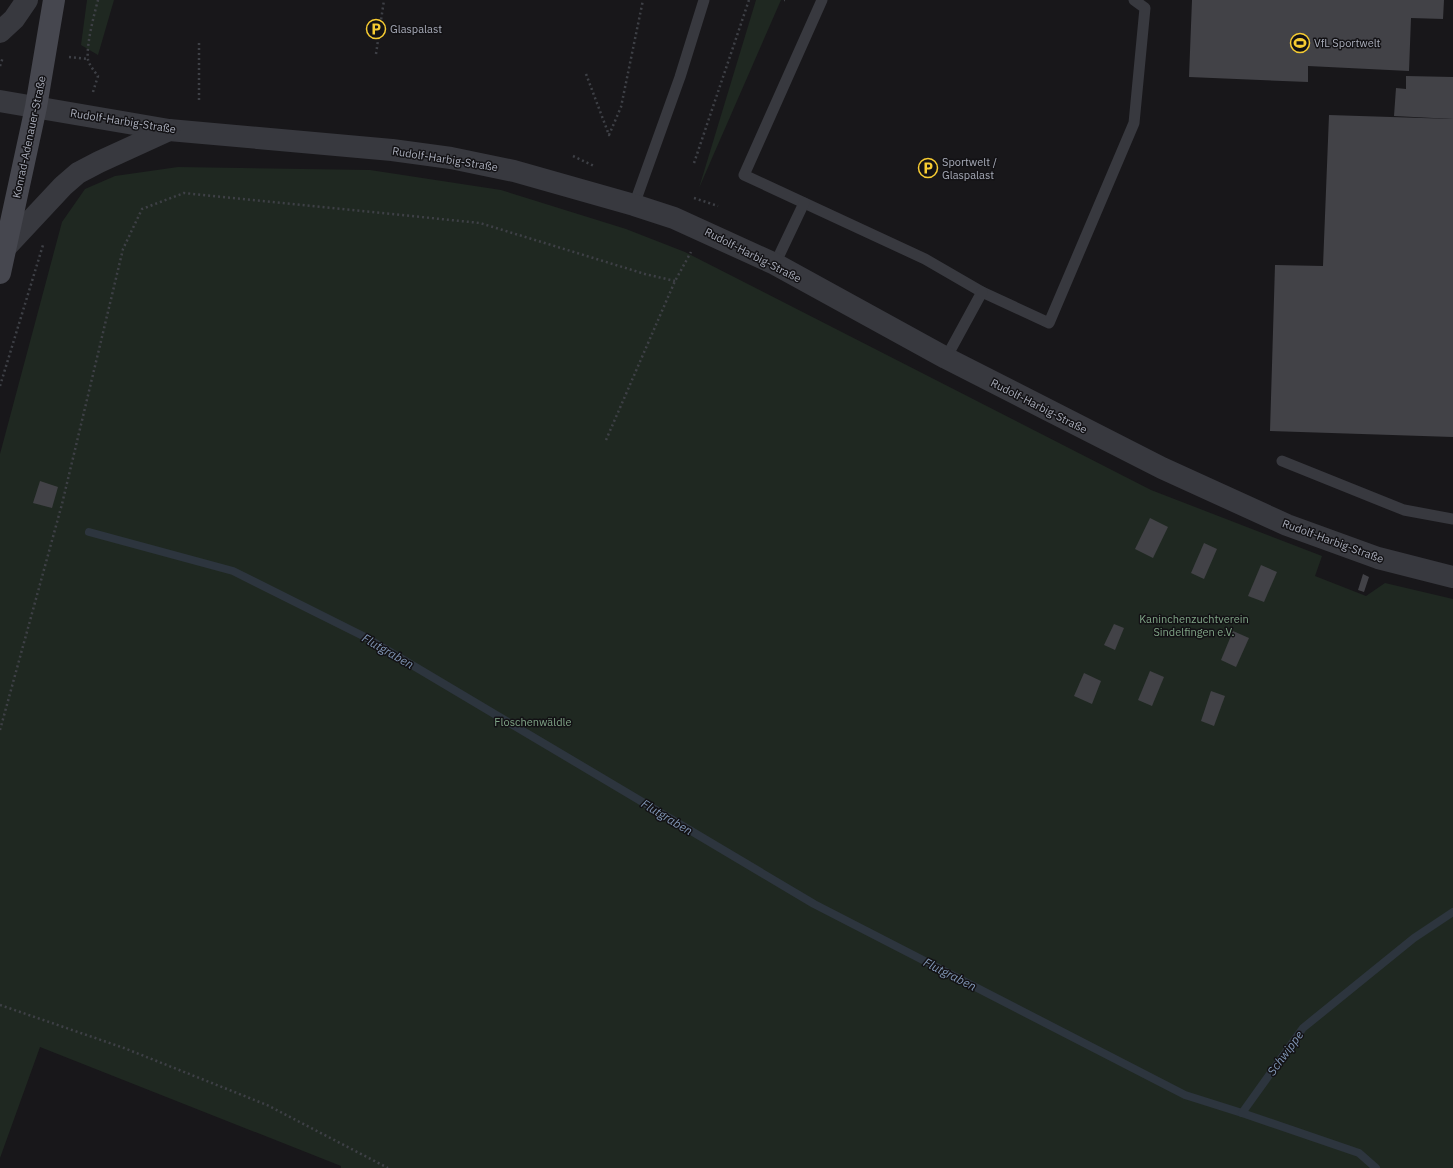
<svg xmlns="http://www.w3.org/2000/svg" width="1453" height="1168" viewBox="0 0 1453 1168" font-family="'IBM Plex Sans',sans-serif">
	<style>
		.green { fill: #1f2821 }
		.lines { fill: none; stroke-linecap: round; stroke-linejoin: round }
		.stream { stroke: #2d353e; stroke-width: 8 }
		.building { fill: #424247 }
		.path { stroke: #3e4046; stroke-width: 2.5; stroke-dasharray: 2 3; stroke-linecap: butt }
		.lane { stroke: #38393f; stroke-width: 11 }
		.street { stroke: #38393f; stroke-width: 22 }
		.secondary { stroke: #46474f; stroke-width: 22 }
		.labels { text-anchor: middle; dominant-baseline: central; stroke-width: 3; stroke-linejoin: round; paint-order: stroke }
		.poi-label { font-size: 11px; fill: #a9adba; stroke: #131215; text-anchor: start }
		.street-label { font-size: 11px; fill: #a9adba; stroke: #131215 }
		.park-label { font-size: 11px; fill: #80a587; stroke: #131215 }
		.water-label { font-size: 12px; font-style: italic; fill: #8096b5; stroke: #131215 }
	</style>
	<rect width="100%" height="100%" fill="#18171a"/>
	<g class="green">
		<path d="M87,0H114L98,55L81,45Z"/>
		<path d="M756,0H781L699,188Z"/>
		<path d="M178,167L370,170L501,190L626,229L685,252L1151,490L1322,556L1315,576L1366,596L1385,583L1453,599V1168H341V1166L40,1047L0,1158V454L62,222L85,189L115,176Z"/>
	</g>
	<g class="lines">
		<g class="stream">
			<path d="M89,532L233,571L365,637L814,904L1185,1095L1242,1113"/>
			<path d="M1376,1168L1359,1153L1242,1113L1303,1028L1414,938L1453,912"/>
		</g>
	</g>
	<g class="building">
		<path d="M1192,0H1444L1443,19L1411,18L1409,71L1308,66V82L1189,77Z"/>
		<path d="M1406,76L1453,77V119L1394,116L1396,88L1406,89Z"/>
		<path d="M1329,115L1453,119V437L1270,431L1275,265L1323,266Z"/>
		<path d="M40,481L58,487L52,508L33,503Z"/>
		<path d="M1150,518L1168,527L1153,558L1135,549Z"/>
		<path d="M1204,543L1217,549L1204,579L1191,573Z"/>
		<path d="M1261,565L1277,572L1264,602L1248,596Z"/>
		<path d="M1363,574L1369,577L1364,592L1358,590Z"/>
		<path d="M1114,624L1124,628L1115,650L1104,645Z"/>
		<path d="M1233,631L1249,638L1236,667L1221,660Z"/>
		<path d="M1150,671L1164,677L1152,706L1138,700Z"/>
		<path d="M1084,673L1101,681L1092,704L1074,696Z"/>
		<path d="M1211,691L1225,696L1214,726L1201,721Z"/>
	</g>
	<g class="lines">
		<g class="path">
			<path d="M784,0H785"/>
			<path d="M376,54L384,0"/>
			<path d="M69,57L88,59"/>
			<path d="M0,66L3,57"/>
			<path d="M586,74L609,135L621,107L643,0"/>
			<path d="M93,92L98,76C94,71 90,66 88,60C86,45 94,15 98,0"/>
			<path d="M199,100V40"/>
			<path d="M573,156L594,166"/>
			<path d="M694,163L749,0"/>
			<path d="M694,198L718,206"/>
			<path d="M0,386L43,245"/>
			<path d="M606,440L675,281L691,252"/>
			<path d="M0,730L62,504L123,249L142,209L184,193L480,223L645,274L675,281"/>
			<path d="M0,1005L124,1048L267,1105L388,1168"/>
		</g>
		<g class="lane">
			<path d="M822,0L744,175L925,259L982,292L1049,323L1134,123L1145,8L1134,0"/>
			<path d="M634,205L680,77L704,0"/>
			<path d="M775,264L804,203"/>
			<path d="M946,358L982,292"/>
			<path d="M1282,461L1404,510L1453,519"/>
		</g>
		<g class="street">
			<path d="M0,32L14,19L27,0"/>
			<path d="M0,101L169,130L392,150L451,158L514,171L634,205L674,218L775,264L946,358L1162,468L1287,525L1378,558L1453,577"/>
			<path d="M6,247L63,186L78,173L99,162L169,130"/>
		</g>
		<path class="secondary" d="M0,273L36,107L54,0"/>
	</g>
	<defs>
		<g id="parking-ring" transform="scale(1)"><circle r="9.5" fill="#131215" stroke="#f7cc32" stroke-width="1.5"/><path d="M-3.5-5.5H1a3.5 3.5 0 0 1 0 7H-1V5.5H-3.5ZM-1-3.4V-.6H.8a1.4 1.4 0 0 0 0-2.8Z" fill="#f7cc32"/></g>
		<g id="stadium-ring" transform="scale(1)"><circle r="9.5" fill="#131215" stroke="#f7cc32" stroke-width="1.5"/><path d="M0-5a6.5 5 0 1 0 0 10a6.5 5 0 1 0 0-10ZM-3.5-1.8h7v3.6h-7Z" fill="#f7cc32"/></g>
	</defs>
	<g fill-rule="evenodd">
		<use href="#parking-ring" x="376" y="29"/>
		<use href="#stadium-ring" x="1300" y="43"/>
		<use href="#parking-ring" x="928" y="168"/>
	</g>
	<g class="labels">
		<g class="poi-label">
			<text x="390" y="29">Glaspalast</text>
			<text x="1314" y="43">VfL Sportwelt</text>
			<text x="942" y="162">Sportwelt /<tspan x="942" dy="13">Glaspalast</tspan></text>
		</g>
		<g class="street-label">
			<text transform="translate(123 121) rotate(9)">Rudolf-Harbig-Straße</text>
			<text transform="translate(29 137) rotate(-78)">Konrad-Adenauer-Straße</text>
			<text transform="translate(445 159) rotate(9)">Rudolf-Harbig-Straße</text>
			<text transform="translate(753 255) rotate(27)">Rudolf-Harbig-Straße</text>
			<text transform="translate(1039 406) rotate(27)">Rudolf-Harbig-Straße</text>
			<text transform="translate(1333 541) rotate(20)">Rudolf-Harbig-Straße</text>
		</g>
		<g class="park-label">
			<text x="1194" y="619">Kaninchenzuchtverein<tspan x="1194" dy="13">Sindelfingen e.V.</tspan></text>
			<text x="533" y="722">Floschenwäldle</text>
		</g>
		<g class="water-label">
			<text transform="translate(388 651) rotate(30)">Flutgraben</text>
			<text transform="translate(667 817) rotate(31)">Flutgraben</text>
			<text transform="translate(950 974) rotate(27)">Flutgraben</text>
			<text transform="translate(1285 1053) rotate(-54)">Schwippe</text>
		</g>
	</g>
</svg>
